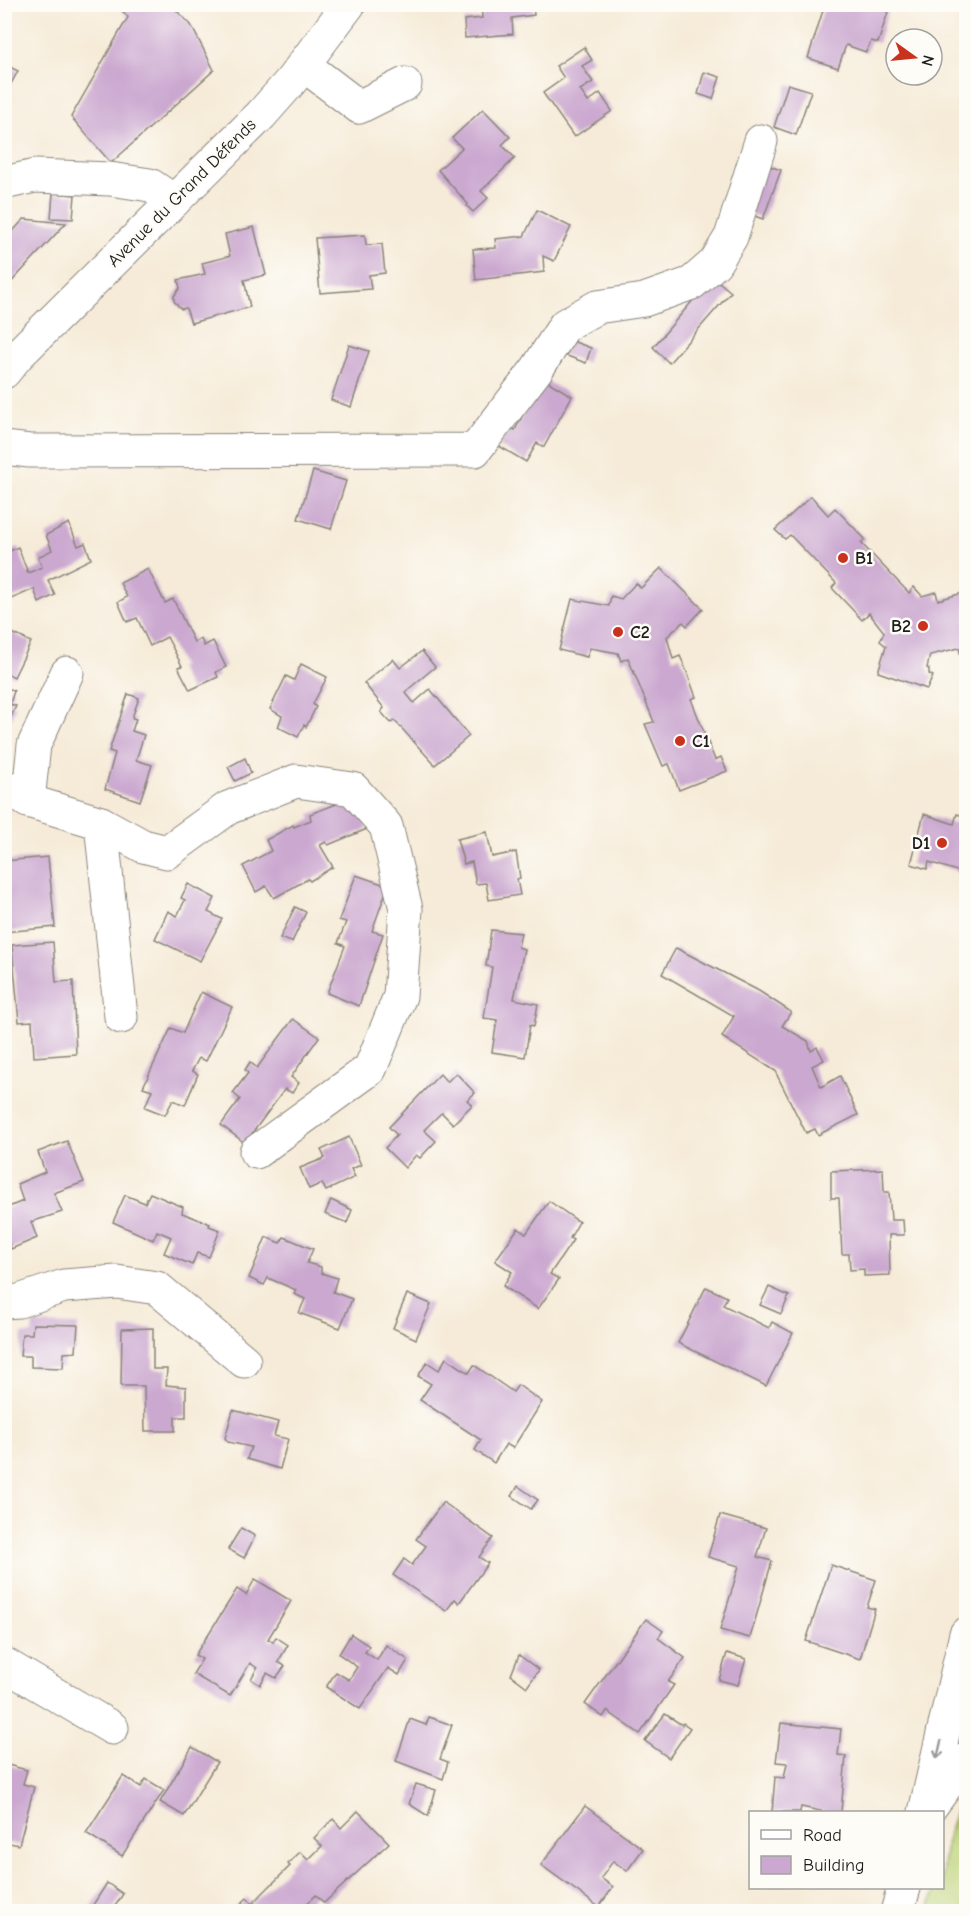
<svg xmlns="http://www.w3.org/2000/svg" width="971" height="1916" viewBox="0 0 971 1916" font-family="'Comic Neue',sans-serif">
	<style>
		.green { fill: #bbd176; stroke: #6c7649; stroke-width: 1.5 }
		.building { fill: #cba8d0 }
		.lines { fill: none; stroke-linecap: round; stroke-linejoin: round }
		.minor-casing { stroke: #89847a; stroke-width: 35 }
		.minor { stroke: #fff; stroke-width: 33 }
		.oneway { stroke: #999 }
		.poi-dot { fill: #c8321e; stroke: #fdfcf7; stroke-width: 2 }
		.labels { text-anchor: middle; dominant-baseline: central; stroke-width: 5; stroke-linejoin: round; paint-order: stroke }
		.street-label { font-size: 18px; fill: #1c1c1c; stroke: #fdfcf7 }
		.poi-label { font-size: 18px; font-weight: bold; fill: #1c1c1c; stroke: #fdfcf7; text-anchor: start }
	</style>
	<rect width="100%" height="100%" fill="#fdfcf7"/>
	<filter id="ink" filterUnits="userSpaceOnUse"><feTurbulence type="fractalNoise" baseFrequency=".0167" numOctaves="2"/><feDisplacementMap in="SourceGraphic" scale="12" xChannelSelector="R" yChannelSelector="G"/><feConvolveMatrix kernelMatrix="1 2 1 2 8 2 1 2 1" color-interpolation-filters="sRGB"/></filter>
	<filter id="wash" filterUnits="userSpaceOnUse"><feTurbulence type="fractalNoise" baseFrequency=".008" numOctaves="4" result="noise"/><feDisplacementMap in="SourceGraphic" scale="24" xChannelSelector="R" yChannelSelector="G"/><feGaussianBlur stdDeviation="1.35" result="paint"/><feColorMatrix in="noise" values="0 0 0 0 0 0 0 0 0 0 0 0 0 0 0 0 0 1.4 0 .05"/><feComposite in="paint" operator="in"/></filter>
	<g filter="url(#wash)">
		<rect width="100%" height="100%" fill="#f6ebd8"/>
		<path class="green" d="M966,1788V1911H929L935,1888H942C942,1852 949,1820 966,1788Z"/>
		<g id="blocks">
			<g class="building">
				<path d="M116,4H170L191,25L214,70L111,163L71,117L128,17Z"/>
				<path d="M481,4H533L534,15L512,18L513,34L465,38L464,20L482,18Z"/>
				<path d="M825,4H871L888,12L878,43L871,41L866,52L846,45L838,68L808,58Z"/>
				<path d="M584,47L592,60L582,66L593,82L580,90L588,102L600,93L612,111L574,137L543,93L564,78L556,66Z"/>
				<path d="M4,64L18,71L4,96Z"/>
				<path d="M704,72L720,77L713,99L698,94Z"/>
				<path d="M788,84L811,91L796,135L774,127Z"/>
				<path d="M483,109L510,137L502,145L515,158L481,191L488,198L473,212L467,206L468,204L438,170L462,148L452,138Z"/>
				<path d="M763,164L781,170L763,219L746,213Z"/>
				<path d="M53,193L75,195L73,219L51,218Z"/>
				<path d="M537,210L571,227L554,261L543,256L544,272L476,280L473,249L496,248L495,239L524,236Z"/>
				<path d="M24,219L66,223L4,290V230L13,231Z"/>
				<path d="M254,227L266,275L244,280L250,307L191,323L186,308L181,309L174,301V296L180,288L178,280L205,274L202,263L230,256L225,234Z"/>
				<path d="M365,235L366,245L382,244L385,273L369,275L371,289L320,293L315,238Z"/>
				<path d="M713,277L731,292L669,363L653,347Z"/>
				<path d="M564,338L591,348L586,363L559,353Z"/>
				<path d="M349,345L369,351L351,407L331,400Z"/>
				<path d="M542,378L572,396L544,447L537,443L526,462L499,446L510,427L515,430Z"/>
				<path d="M313,471L346,481L331,529L298,519Z"/>
				<path d="M811,496L828,515L835,508L865,539L861,543L909,593L914,587L922,596L936,592L938,600L966,592V654L961,655L959,648L930,655L927,668L929,669V674L933,676L927,689L878,672L886,646L880,641L884,632L869,613L862,620L832,588L836,583L790,535L785,539L775,530Z"/>
				<path d="M69,523L78,546L85,543L91,559L48,580L55,595L39,603L34,589L9,600L4,589V554L18,547L28,573L42,567L38,557L52,550L46,535Z"/>
				<path d="M661,568L703,609L687,626L683,622L667,637L673,659L680,656L685,667L696,697L691,699L715,760L721,757L727,771L679,790L669,764L663,766L645,724L654,722L628,658L621,661L618,653L590,648L587,657L559,650L572,599L609,606L611,596L621,599L636,583L641,588Z"/>
				<path d="M148,569L165,603L173,599L194,642L201,639L204,646L213,641L226,667L216,672L218,677L190,690L178,667L182,666L167,637L150,646L137,618L127,622L118,602L127,597L120,583Z"/>
				<path d="M4,629L31,642L14,677L4,672Z"/>
				<path d="M422,651L435,667L405,692L414,703L430,689L469,736L435,765L394,720L391,723L381,712L384,708L364,683L393,659L400,668Z"/>
				<path d="M301,664L327,677L313,704L316,707L306,727L304,725L298,737L278,727L282,716L270,709L286,676L294,680Z"/>
				<path d="M4,686L14,691L10,704L16,706L4,732Z"/>
				<path d="M128,694L139,698L132,718L136,719L132,731L144,735L136,760L152,765L140,801L105,789L115,753L109,751Z"/>
				<path d="M245,758L251,773L235,781L228,767Z"/>
				<path d="M355,797L367,829L328,845L326,842L320,845L333,867L310,881L308,879L274,898L266,886L256,892L243,866L271,851L266,840L293,825L294,827L311,820L310,814Z"/>
				<path d="M924,814L954,824L957,814L966,817V885H963L957,871L929,862L927,869L911,864Z"/>
				<path d="M487,832L492,857L516,852L520,878L517,879L520,895L489,900L486,883L476,884L472,862L464,864L457,839Z"/>
				<path d="M48,857L55,927L4,932V861Z"/>
				<path d="M356,875L388,886L372,931L383,934L359,1006L327,993L345,946L338,943L346,922L339,920Z"/>
				<path d="M188,884L215,898L208,912L222,919L200,961L155,939L168,911L177,916L185,900L181,898Z"/>
				<path d="M295,907L306,912L292,942L280,938Z"/>
				<path d="M491,930L521,933L518,947L524,949L514,999L538,1004L534,1026L530,1025L525,1057L492,1052L497,1020L484,1018L492,967L486,966Z"/>
				<path d="M53,942L56,982L73,981L76,1054L34,1057L32,1021L19,1022L12,945Z"/>
				<path d="M676,948L759,991L791,1012L782,1026L808,1041L811,1051L817,1047L824,1060L812,1066L821,1087L840,1076L858,1115L818,1135L815,1129L806,1133L777,1075V1072L722,1037L734,1016L662,974Z"/>
				<path d="M201,992L232,1007L206,1061L199,1058L192,1071L198,1074L185,1105L173,1100L165,1115L145,1107L152,1090L143,1087L171,1028L183,1033Z"/>
				<path d="M293,1019L319,1037L291,1077L299,1083L292,1093L285,1089L245,1143L221,1125L240,1099L233,1093L248,1073L245,1070L250,1062L257,1068Z"/>
				<path d="M456,1073L475,1093L467,1100L472,1105L453,1124L442,1113L440,1114L424,1130L436,1141L420,1158L416,1155L405,1168L385,1148L397,1135L389,1127L440,1074L447,1082Z"/>
				<path d="M349,1137L361,1165L351,1169L355,1177L326,1191L322,1183L309,1189L300,1168L325,1158L321,1150Z"/>
				<path d="M67,1141L84,1182L54,1193L62,1212L31,1222L37,1238L11,1249L4,1229V1209L23,1201L17,1184L45,1172L38,1152Z"/>
				<path d="M883,1169L884,1192H889L891,1220H903L904,1235H889L890,1275L864,1276V1269L850,1270L849,1254H842L839,1198H831V1171Z"/>
				<path d="M150,1193L183,1207L182,1213L210,1224L209,1226L220,1230L209,1257L197,1253L192,1265L164,1253L171,1237L157,1231L153,1240L113,1222L125,1195L145,1203Z"/>
				<path d="M331,1200L352,1210L347,1223L325,1214Z"/>
				<path d="M549,1201L579,1222L570,1238L573,1240L550,1274L559,1279L538,1309L503,1286L512,1272L495,1261L518,1228L526,1234Z"/>
				<path d="M266,1237L280,1243L284,1237L313,1249L307,1263L321,1267V1273L337,1278L333,1292L352,1299L340,1328L299,1313L305,1299L294,1294L296,1290L268,1278L264,1285L249,1278Z"/>
				<path d="M706,1287L727,1297L723,1305L769,1328L772,1322L793,1333L766,1386L678,1343Z"/>
				<path d="M769,1287L789,1296L781,1314L760,1305Z"/>
				<path d="M407,1294L431,1304L416,1339L393,1328Z"/>
				<path d="M33,1324L78,1325L76,1352L64,1353L63,1368L31,1367V1356H20L22,1334H32Z"/>
				<path d="M153,1328V1369H167L166,1385L186,1387V1417H175V1431H145L144,1386H121L122,1329Z"/>
				<path d="M446,1358L469,1373L474,1365L513,1392L518,1385L542,1402L513,1448L506,1444L494,1463L475,1450L481,1440L420,1400L431,1384L418,1376L427,1362L439,1370Z"/>
				<path d="M233,1410L278,1422L274,1436L288,1439L280,1469L247,1459L251,1447L228,1442L225,1438Z"/>
				<path d="M518,1486L538,1500L531,1509L512,1496Z"/>
				<path d="M443,1502L493,1538L479,1557L488,1563L459,1603L455,1599L446,1611L393,1575L404,1559L412,1565L426,1546L416,1539Z"/>
				<path d="M720,1515L766,1528L757,1557L772,1561L750,1638L720,1630L739,1566L708,1557Z"/>
				<path d="M241,1528L255,1536L244,1558L228,1549Z"/>
				<path d="M831,1565L876,1580L867,1607L875,1609L860,1659L806,1641Z"/>
				<path d="M255,1579L291,1601L268,1639L273,1642L276,1637L288,1645L278,1662L285,1666L276,1678L267,1673L260,1685L251,1679L257,1668L250,1663L230,1696L193,1674L202,1659L195,1655L237,1589L246,1595Z"/>
				<path d="M646,1619L663,1631L658,1638L685,1658L668,1682L674,1685L640,1734L607,1711L603,1717L585,1704Z"/>
				<path d="M351,1634L369,1646L365,1652L377,1660L386,1645L408,1660L399,1675L388,1668L360,1709L326,1687L336,1672L349,1680L357,1667L339,1654Z"/>
				<path d="M727,1653L746,1659L738,1685L719,1680Z"/>
				<path d="M519,1655L539,1670L527,1687L511,1675Z"/>
				<path d="M665,1714L682,1725L683,1723L690,1728L669,1758L645,1741Z"/>
				<path d="M429,1717L452,1725L440,1759L448,1762L443,1779L396,1761L410,1719L426,1725Z"/>
				<path d="M781,1723L841,1729L838,1755L846,1756L841,1812H825L801,1807L800,1812H772L775,1777L784,1778L787,1763L776,1762Z"/>
				<path d="M192,1747L217,1762L184,1816L160,1802Z"/>
				<path d="M4,1764L27,1770L23,1784L34,1787L19,1845L4,1842Z"/>
				<path d="M123,1776L141,1787L146,1779L164,1790L122,1856L86,1833Z"/>
				<path d="M416,1784L436,1790L428,1816L409,1804Z"/>
				<path d="M585,1806L643,1849L627,1871L613,1861L601,1878L613,1887L599,1907L541,1865Z"/>
				<path d="M358,1811L389,1843L324,1903L316,1895L299,1911H233L247,1898L252,1904L290,1866L288,1864L300,1852L308,1860L322,1846L314,1838L333,1819L341,1828Z"/>
				<path d="M107,1883L123,1894L112,1911H89Z"/>
			</g>
		</g>
	</g>
	<g filter="url(#ink)">
		<use href="#blocks" fill-opacity="0" stroke="#89847a" stroke-width="1.5"/>
		<g class="lines">
			<g class="minor-casing">
				<g id="minor">
					<path d="M304,65L359,107L405,84"/>
					<path d="M4,183L35,176L110,179L150,185L174,201"/>
					<path d="M4,372L17,356L261,115L291,81L349,4"/>
					<path d="M4,448L30,451L475,450L537,369L565,325L597,307L644,300L692,283L715,263L731,237L761,141"/>
					<path d="M4,786L28,801L101,823L143,846L167,852L228,808L296,781L353,789L386,826L406,909L400,996L370,1069L256,1152"/>
					<path d="M28,801L34,745L67,673"/>
					<path d="M101,823L121,1017"/>
					<path d="M4,1302L19,1301L64,1286L117,1282L157,1288L244,1361"/>
					<path d="M4,1664L112,1728"/>
					<path d="M931,1806L966,1759"/>
					<path d="M925,1812L966,1634"/>
					<path d="M897,1912L904,1888"/>
				</g>
			</g>
			<use href="#minor" class="minor"/>
		</g>
		<defs><path id="oneway-shaft" d="M-6 0H5M1.5-3L5.5 0L1.5 3" fill="none" stroke-width="1.6" stroke-linecap="round" stroke-linejoin="round" transform="scale(1.5)"/></defs>
		<use class="oneway" href="#oneway-shaft" transform="translate(939 1750) rotate(103)"/>
	</g>
	<g class="poi-dot">
		<circle cx="843" cy="558" r="6"/>
		<circle cx="923" cy="626" r="6"/>
		<circle cx="618" cy="632" r="6"/>
		<circle cx="680" cy="741" r="6"/>
		<circle cx="942" cy="843" r="6"/>
	</g>
	<g class="labels">
		<g class="street-label">
			<text transform="translate(182 193) rotate(-45)">Avenue du Grand Défends</text>
		</g>
		<g class="poi-label">
			<text x="855" y="558">B1</text>
			<text x="911" y="626" text-anchor="end">B2</text>
			<text x="630" y="632">C2</text>
			<text x="692" y="741">C1</text>
			<text x="930" y="843" text-anchor="end">D1</text>
		</g>
	</g>
	<rect width="971" height="1916" fill="none" stroke="#fdfcf7" stroke-width="24"/>
	<rect x="749" y="1811" width="195" height="78" fill="#fdfcf7" stroke="#a3a29f" stroke-width="1.5"/>
	<rect x="761" y="1830" width="30" height="9" fill="#ffffff" stroke="#a3a29f" stroke-width="1.5"/>
	<text x="803" y="1841" font-size="18" fill="#1c1c1c">Road</text>
	<rect x="761" y="1856" width="30" height="18" fill="#cba8d0" stroke="#a3a29f" stroke-width="1.5"/>
	<text x="803" y="1871" font-size="18" fill="#1c1c1c">Building</text>
	<g transform="translate(914 57) rotate(105)"><circle r="28" fill="#fdfcf7" stroke="#a3a29f" stroke-width="1.5"/>
	<path d="M0-4.5L10 22L0 15L-10 22Z" fill="#c8321e"/>
	<text y="-9" font-size="16" font-weight="bold" text-anchor="middle" fill="#1c1c1c">N</text>
	</g>
</svg>
